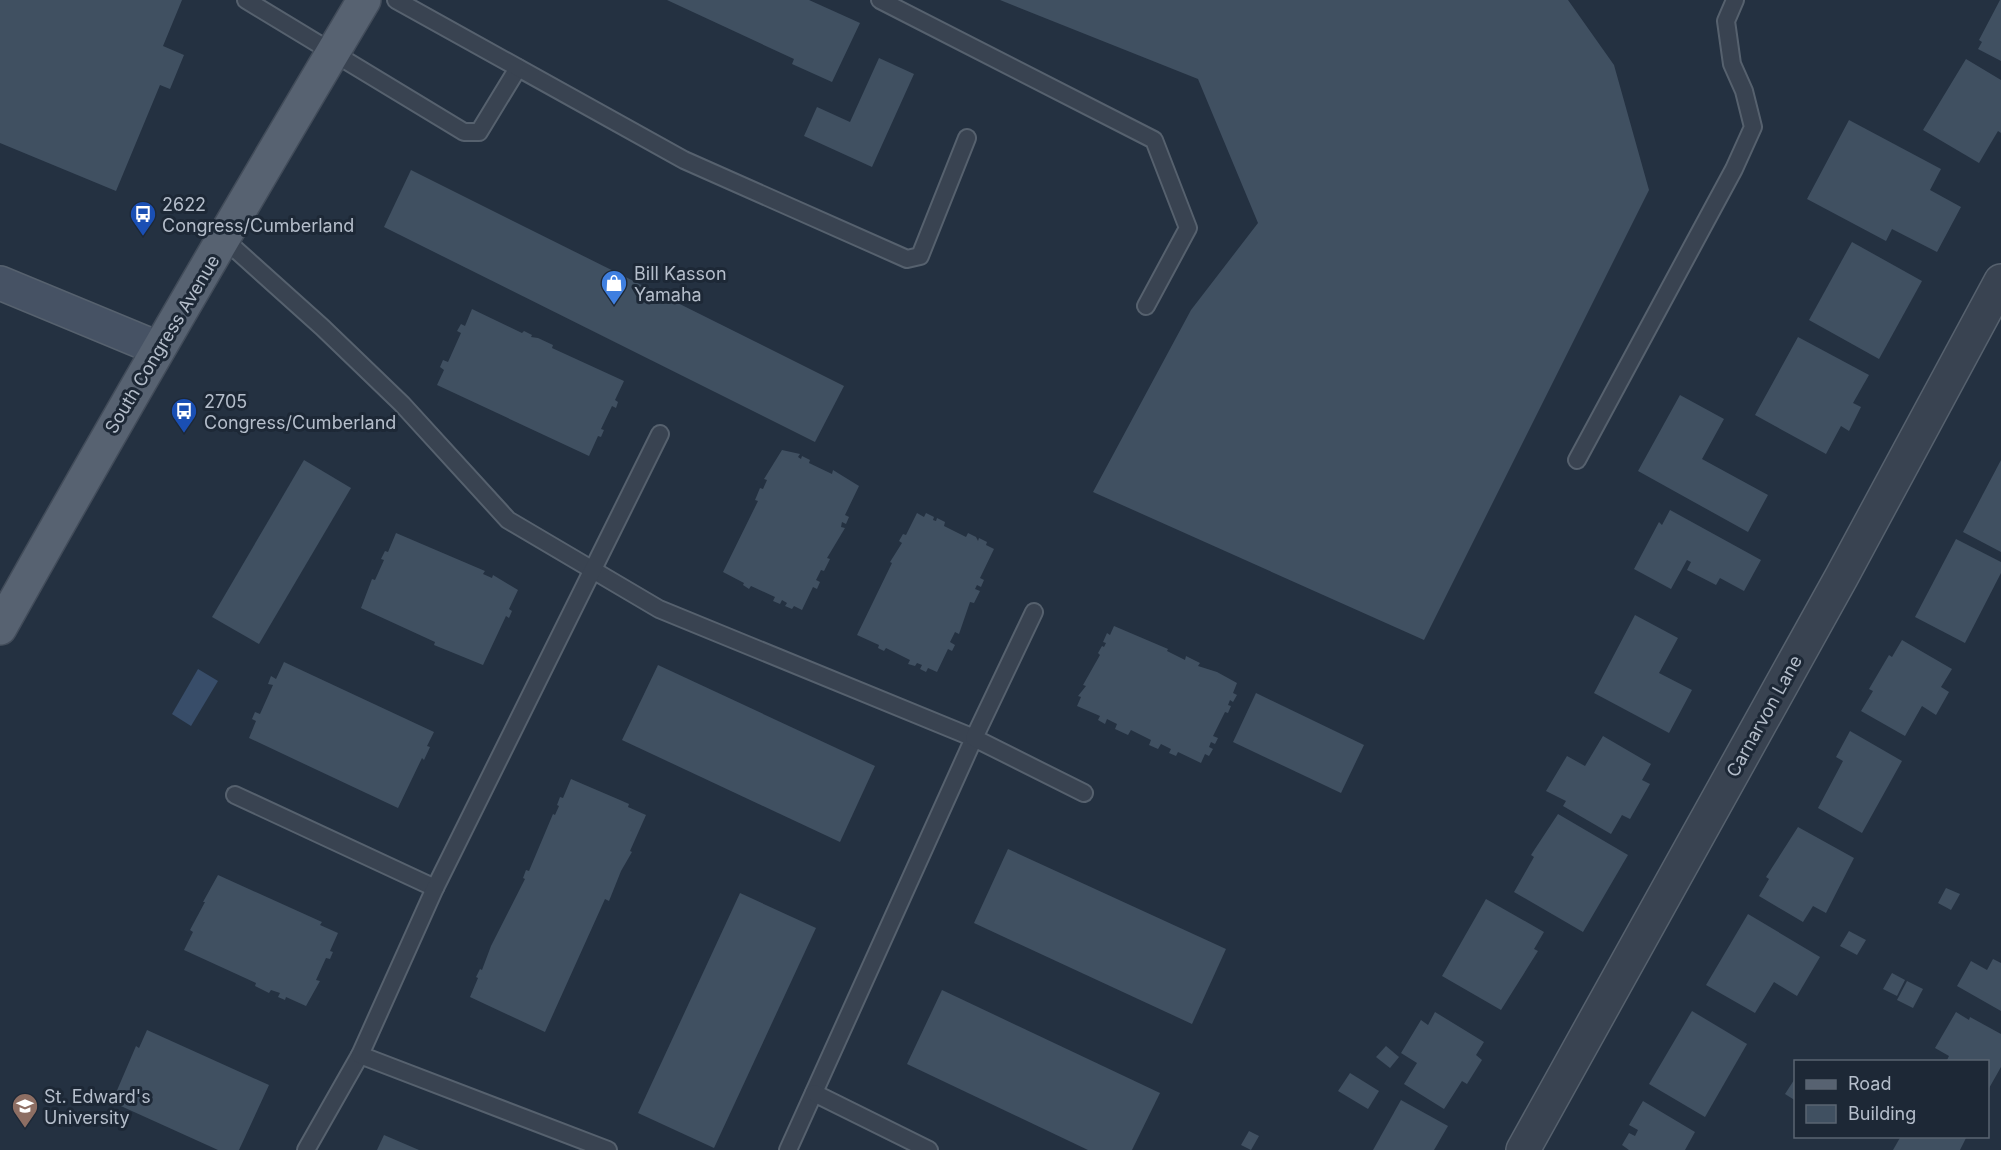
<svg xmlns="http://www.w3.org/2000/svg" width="2001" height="1150" viewBox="0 0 2001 1150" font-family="Inter,sans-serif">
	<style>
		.water { fill: #384d69 }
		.building { fill: #405061 }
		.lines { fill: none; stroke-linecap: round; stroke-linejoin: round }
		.lane-casing { stroke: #56616e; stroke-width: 20 }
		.street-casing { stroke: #56616e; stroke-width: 36 }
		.secondary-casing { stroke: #56616e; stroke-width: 36 }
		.primary-casing { stroke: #424c5a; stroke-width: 36 }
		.lane { stroke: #394351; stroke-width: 16 }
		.street { stroke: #394351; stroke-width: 33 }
		.secondary { stroke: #465264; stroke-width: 33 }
		.primary { stroke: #576271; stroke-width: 33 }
		.labels { text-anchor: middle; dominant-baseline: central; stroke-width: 6; stroke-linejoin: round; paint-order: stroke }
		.poi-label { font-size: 18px; fill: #b5becb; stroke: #1d2836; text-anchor: start }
		.street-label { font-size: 18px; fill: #b5becb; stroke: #1d2836 }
	</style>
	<rect width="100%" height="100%" fill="#243141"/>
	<path class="water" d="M198,669L218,681L191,726L172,714Z"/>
	<g class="building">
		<path d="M0,0H182L163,46L184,55L170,89L160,85L116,191L0,143Z"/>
		<path d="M667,0H809L860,23L832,82L792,64L794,59Z"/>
		<path d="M1000,0H1568L1614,65L1649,190L1424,640L1093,492L1191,310L1258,223L1198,79Z"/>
		<path d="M2000,0H2001V61L1978,49L1982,42L1979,40Z"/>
		<path d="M879,58L914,74L872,167L804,136L817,107L850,122Z"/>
		<path d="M1966,59L2001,80V133L1998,131L1979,163L1923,130Z"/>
		<path d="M1849,120L1941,169L1930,190L1961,207L1937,252L1892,229L1886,241L1807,199Z"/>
		<path d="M411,170L844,386L815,442L384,227Z"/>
		<path d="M1852,242L1922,281L1879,359L1809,320Z"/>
		<path d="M472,309L522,333L524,331L532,335L531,337L538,338L553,345L552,348L624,381L615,400L618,402L616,408L612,406L601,429L604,430L601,437L598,436L589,456L437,385L444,370L440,367L443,360L448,362L461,333L457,331L461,324L465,326Z"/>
		<path d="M1798,337L1869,375L1853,403L1861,407L1849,431L1841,426L1826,454L1755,415Z"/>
		<path d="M1680,395L1724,419L1702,459L1768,495L1748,532L1638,471Z"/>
		<path d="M782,450L800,454L798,457L801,459L802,456L810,460L809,463L832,474L833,470L859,486L845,515L849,517L846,524L842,522L841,527L845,528L827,558L830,559L824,571L821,570L816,580L820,582L817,589L813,587L802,610L794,606L792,609L785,606L787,603L782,600L780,604L773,601L775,597L751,586L749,589L743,585L744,583L723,572L758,501L755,500L760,488L763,489L767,480L764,479Z"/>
		<path d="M304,460L351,488L259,644L212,617Z"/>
		<path d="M2001,460V552L1963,532Z"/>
		<path d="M1670,510L1761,560L1744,591L1720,578L1716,585L1687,570L1691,562L1687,560L1671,589L1634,569L1659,522L1662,525Z"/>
		<path d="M917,513L924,517L926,513L934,517L933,520L936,521L937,518L945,522L944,526L966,537L968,533L976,537L978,541L979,538L987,542L986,545L994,549L980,578L984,580L981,587L977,585L975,589L980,591L974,603L970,602L959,634L955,632L950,642L955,645L952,651L948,649L937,672L928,668L926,672L920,669L922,665L917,663L915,666L908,664L910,660L886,648L884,651L878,648L879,645L857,635L892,563L890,562L902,543L899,541L903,534L906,535Z"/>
		<path d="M396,533L485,571L483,574L492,578L493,575L518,590L509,609L512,611L509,618L506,616L483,665L434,645L435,642L361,608L372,579L375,580L384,560L381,559L385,551L388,552Z"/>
		<path d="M1956,539L2001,562V573L1965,643L1915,617Z"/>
		<path d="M1635,615L1678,638L1659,673L1692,690L1669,733L1594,693Z"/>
		<path d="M1114,626L1168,649L1167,651L1185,660L1186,656L1200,663L1198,666L1217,672L1237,683L1233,693L1237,695L1233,702L1230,700L1228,705L1231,706L1228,713L1225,712L1213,736L1218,738L1215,744L1211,742L1209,747L1213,749L1209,756L1205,754L1201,763L1178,752L1176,756L1169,753L1171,749L1161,744L1158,749L1149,745L1151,740L1131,730L1128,735L1115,729L1117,724L1107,719L1105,724L1098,720L1100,716L1077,706L1081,697L1078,696L1086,686L1083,685L1100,655L1098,653L1102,646L1104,647L1106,643L1103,642L1107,633L1110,635Z"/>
		<path d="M1902,640L1952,669L1941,687L1949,692L1936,715L1922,706L1905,736L1861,711L1873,691L1869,689L1889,655L1892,657Z"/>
		<path d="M284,662L434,732L427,746L430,747L424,760L422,758L398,808L249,738L256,721L252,719L255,712L260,714L273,685L268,684L271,676L276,679Z"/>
		<path d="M658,665L875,766L840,842L622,740Z"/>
		<path d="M1256,693L1364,745L1341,793L1233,742Z"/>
		<path d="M1850,731L1902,761L1862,833L1818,808L1843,761L1836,757Z"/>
		<path d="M1603,736L1651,764L1642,780L1650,784L1630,819L1622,815L1611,834L1563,806L1566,801L1546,791L1567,756L1585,766Z"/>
		<path d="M571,779L620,800L629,804L628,807L646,815L630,851L632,852L621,871L609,901L605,899L545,1032L470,997L478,978L476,977L480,969L482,970L491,946L525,879L523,878L526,870L529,871L553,814L555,815L559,806L557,805L560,797L563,798Z"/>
		<path d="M1558,814L1628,855L1583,932L1514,892L1534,857L1531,855Z"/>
		<path d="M1798,827L1854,858L1826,913L1813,906L1803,922L1759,896L1769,879L1766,877Z"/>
		<path d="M1008,849L1226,949L1192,1024L974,923Z"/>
		<path d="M218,875L322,922L320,925L338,933L330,951L333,952L330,959L326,958L316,980L320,981L306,1006L286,997L285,1000L278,997L280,993L271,990L269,993L255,986L256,983L184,950L193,932L190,930L205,902H203Z"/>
		<path d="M1946,888L1960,894L1951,910L1938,903Z"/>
		<path d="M740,893L816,928L714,1148L638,1113Z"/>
		<path d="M1486,899L1544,932L1534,949L1538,951L1501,1010L1442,976Z"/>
		<path d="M1748,914L1820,957L1797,996L1774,982L1755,1013L1706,985Z"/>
		<path d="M1849,931L1866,940L1857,955L1840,946Z"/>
		<path d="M1993,959L2001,963V1011L1957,986L1971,961L1987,970Z"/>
		<path d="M1892,973L1905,980L1897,996L1883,989Z"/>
		<path d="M1907,981L1923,989L1913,1008L1897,1000Z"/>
		<path d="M942,990L1160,1093L1132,1150H1088L907,1064Z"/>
		<path d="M1692,1011L1747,1044L1705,1117L1649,1084Z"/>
		<path d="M1435,1012L1484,1042L1476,1055L1482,1060L1467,1084L1462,1081L1444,1109L1404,1084L1417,1063L1401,1053L1421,1020L1428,1025Z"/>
		<path d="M1956,1012L1969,1020L1970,1017L2001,1034V1067L1988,1090V1062H1946L1949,1056L1935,1048Z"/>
		<path d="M147,1030L269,1085L239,1150H218L112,1102L136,1046L139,1048Z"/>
		<path d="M1386,1046L1399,1057L1390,1068L1376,1057Z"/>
		<path d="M1350,1073L1379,1091L1368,1109L1338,1091Z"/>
		<path d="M1796,1077V1101L1785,1094Z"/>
		<path d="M1401,1100L1448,1126L1434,1150H1373Z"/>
		<path d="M1643,1101L1695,1132L1685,1150H1629L1622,1145L1629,1133L1635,1136L1638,1130L1629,1125Z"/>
		<path d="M1249,1131L1259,1136L1251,1150L1241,1145Z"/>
		<path d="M384,1135L419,1150H377Z"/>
		<path d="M1901,1136H1967L1960,1150H1893Z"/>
	</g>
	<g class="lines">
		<g class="lane-casing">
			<g id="lane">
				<path d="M246,0L464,132H479L518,68"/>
				<path d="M396,0L684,160L907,259L920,256L967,138"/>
				<path d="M880,0L1154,140L1188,228L1146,306"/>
				<path d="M224,239L322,327L402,404L508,520L659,609L974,738L788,1150"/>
				<path d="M1577,460L1734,169L1753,127L1744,91L1732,64L1726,21L1735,0"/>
				<path d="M1034,612L974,738L1084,793"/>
				<path d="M235,795L435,888"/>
				<path d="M814,1093L929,1150"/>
				<path d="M306,1150L360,1055"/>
				<path d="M608,1150L360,1055L435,888L660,434"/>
			</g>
		</g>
		<g class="street-casing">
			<path id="street" d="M1523,1150L1842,576L2001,281"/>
		</g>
		<g class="secondary-casing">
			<path id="secondary" d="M0,283L157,348"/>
		</g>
		<g class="primary-casing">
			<path id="primary" d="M0,628C118,417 240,208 364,0"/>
		</g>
		<use href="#lane" class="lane"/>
		<use href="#street" class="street"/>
		<use href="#secondary" class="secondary"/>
		<use href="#primary" class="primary"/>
	</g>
	<defs>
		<g id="bus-pin" transform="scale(1.35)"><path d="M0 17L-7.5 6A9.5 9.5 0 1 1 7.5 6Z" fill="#1a4fb4" stroke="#1d2836"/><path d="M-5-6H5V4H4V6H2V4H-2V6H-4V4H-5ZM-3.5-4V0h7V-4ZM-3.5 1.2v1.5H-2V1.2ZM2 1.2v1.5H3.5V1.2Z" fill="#fff"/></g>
		<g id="shop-pin" transform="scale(1.35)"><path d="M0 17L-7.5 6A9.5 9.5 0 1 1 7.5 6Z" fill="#3f7fe0" stroke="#1d2836"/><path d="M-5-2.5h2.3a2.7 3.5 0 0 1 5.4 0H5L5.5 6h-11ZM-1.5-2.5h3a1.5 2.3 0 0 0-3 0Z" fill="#fff"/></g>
		<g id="university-pin" transform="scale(1.35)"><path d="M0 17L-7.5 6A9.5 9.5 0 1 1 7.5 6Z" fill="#8d6e63" stroke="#1d2836"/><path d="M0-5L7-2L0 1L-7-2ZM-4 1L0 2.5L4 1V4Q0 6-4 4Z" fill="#fff"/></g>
	</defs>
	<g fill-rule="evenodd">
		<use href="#bus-pin" x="143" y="214"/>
		<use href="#shop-pin" x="614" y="283"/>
		<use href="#bus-pin" x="184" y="411"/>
		<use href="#university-pin" x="25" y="1106"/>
	</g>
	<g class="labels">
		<g class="poi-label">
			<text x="162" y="204">2622<tspan x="162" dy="21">Congress/Cumberland</tspan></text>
			<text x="634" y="273">Bill Kasson<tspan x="634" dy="21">Yamaha</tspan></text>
			<text x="204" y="401">2705<tspan x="204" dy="21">Congress/Cumberland</tspan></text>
			<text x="44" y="1096">St. Edward's<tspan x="44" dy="21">University</tspan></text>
		</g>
		<g class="street-label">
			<text transform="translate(162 344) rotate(-59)">South Congress Avenue</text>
			<text transform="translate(1764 716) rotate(-61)">Carnarvon Lane</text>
		</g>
	</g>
	<rect x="1794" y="1060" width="195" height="78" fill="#1d2836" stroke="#5a6472" stroke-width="1.5"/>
	<rect x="1806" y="1080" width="30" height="9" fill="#576271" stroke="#5a6472" stroke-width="1.5"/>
	<text x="1848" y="1090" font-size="18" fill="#b5becb">Road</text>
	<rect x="1806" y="1105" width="30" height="18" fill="#405061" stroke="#5a6472" stroke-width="1.5"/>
	<text x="1848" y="1120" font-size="18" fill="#b5becb">Building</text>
</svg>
